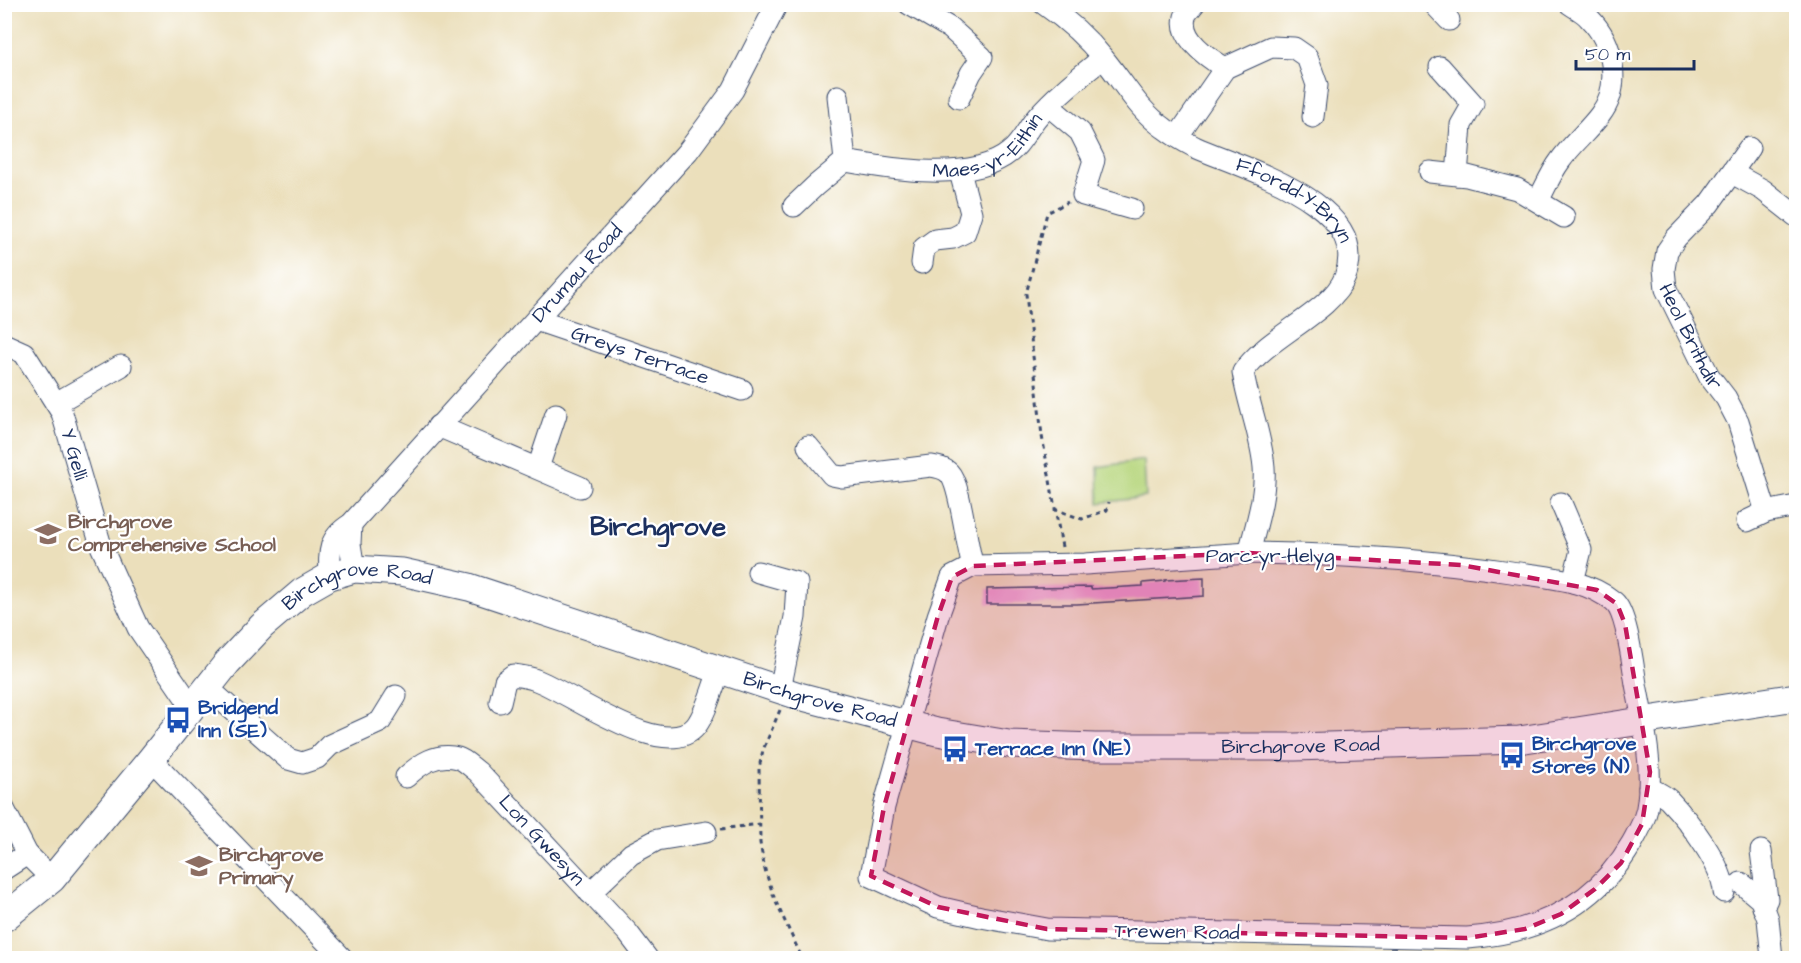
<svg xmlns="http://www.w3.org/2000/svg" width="1801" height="963" viewBox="0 0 1801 963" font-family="'Architects Daughter',sans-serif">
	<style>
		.green { fill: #b6d57c; stroke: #68826d; stroke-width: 1.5 }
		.building { fill: #e99ecf }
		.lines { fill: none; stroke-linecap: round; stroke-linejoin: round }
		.minor-casing { stroke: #3a496c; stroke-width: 23 }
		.major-casing { stroke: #3a496c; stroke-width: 29 }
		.path { stroke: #3a496c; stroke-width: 3; stroke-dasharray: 4.5 4.5; stroke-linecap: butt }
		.minor { stroke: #fff; stroke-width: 21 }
		.major { stroke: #fff; stroke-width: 27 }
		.marked { fill: #c2185b; fill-opacity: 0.2; stroke: #c2185b; stroke-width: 4.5; stroke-dasharray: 12 8; stroke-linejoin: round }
		.labels { text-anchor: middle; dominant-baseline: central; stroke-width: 4.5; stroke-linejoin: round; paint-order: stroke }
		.street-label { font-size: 20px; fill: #1b2f5e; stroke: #fff }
		.education-label { font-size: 20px; font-weight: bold; fill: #785e54; stroke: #fff; text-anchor: start }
		.transit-label { font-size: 20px; font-weight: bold; fill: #164399; stroke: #fff; text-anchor: start }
		.district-label { font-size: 26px; font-weight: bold; fill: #1b2f5e; stroke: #fff }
	</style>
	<rect width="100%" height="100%" fill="#fff"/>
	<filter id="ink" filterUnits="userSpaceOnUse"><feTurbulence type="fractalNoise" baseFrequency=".0167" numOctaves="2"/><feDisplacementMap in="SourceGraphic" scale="12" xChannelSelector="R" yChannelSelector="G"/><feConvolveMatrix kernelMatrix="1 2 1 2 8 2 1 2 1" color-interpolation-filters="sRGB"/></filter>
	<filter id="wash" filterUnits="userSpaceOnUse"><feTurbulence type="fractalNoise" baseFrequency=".008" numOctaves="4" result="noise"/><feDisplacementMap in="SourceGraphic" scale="24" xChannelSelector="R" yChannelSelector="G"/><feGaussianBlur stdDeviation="1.35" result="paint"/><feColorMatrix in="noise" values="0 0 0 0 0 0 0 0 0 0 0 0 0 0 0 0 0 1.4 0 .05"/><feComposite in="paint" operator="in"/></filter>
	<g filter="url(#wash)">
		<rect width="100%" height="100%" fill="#ebdfbb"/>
		<path class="green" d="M1144,460L1146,497L1099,503L1098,467Z"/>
		<g id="blocks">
			<path class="building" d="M1204,578V596L1077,604H987V589L1091,587V589L1143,586V583L1165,581V580Z"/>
		</g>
	</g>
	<g filter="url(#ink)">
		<use href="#blocks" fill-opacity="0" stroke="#3a496c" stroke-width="1.5"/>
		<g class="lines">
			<g class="minor-casing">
				<g id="minor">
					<path d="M909,4L950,28L982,57L971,73L959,98"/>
					<path id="s1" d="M1044,4C1066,19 1088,39 1104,59C1124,83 1138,110 1164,128C1173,135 1185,142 1195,147C1241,168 1373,203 1345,277C1332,312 1266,337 1243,372C1248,404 1261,434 1264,467C1266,496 1256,525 1249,553"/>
					<path d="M1194,4C1191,8 1186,13 1185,17C1179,39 1210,59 1225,68"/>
					<path d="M1434,4L1449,20"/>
					<path d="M1440,67L1473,104L1461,125L1457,175"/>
					<path d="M1049,106L1080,132L1094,160L1083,195L1132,209"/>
					<path d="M1178,136L1225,68L1271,47L1294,48L1307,57L1317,85L1313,117"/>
					<path id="s2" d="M1749,148L1709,204L1676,238L1667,251L1664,269L1666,289L1709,376L1726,398L1738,421L1766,512"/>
					<path id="s3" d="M845,161C890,169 973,183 1010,152C1022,143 1028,127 1038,116C1057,94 1081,76 1103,58"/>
					<path d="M1430,172L1467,176L1517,189L1564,217"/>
					<path d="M1732,173L1763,190L1796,216"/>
					<path d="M1538,201C1545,188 1551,173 1560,161C1572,144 1588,131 1600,115C1622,86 1614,43 1589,18C1584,12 1577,9 1570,4"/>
					<path d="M794,206L815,186L845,161L838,96"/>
					<path d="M922,263L924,248L935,240L953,238L965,232L971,213L960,172"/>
					<path id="s4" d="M536,320L742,390"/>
					<path id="s5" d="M4,344L24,353L62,413L101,546L138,628L192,707"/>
					<path d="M56,403L121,366"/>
					<path d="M438,426L580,487"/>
					<path d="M808,446L832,475L842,477L931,466C938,467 944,468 949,473C961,485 966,546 973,566"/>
					<path d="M538,468L556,414"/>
					<path d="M1561,503L1581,550L1573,582"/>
					<path d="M1747,521L1766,512L1796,506"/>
					<path d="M351,524L350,544L354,569"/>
					<path d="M1249,553C1336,554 1424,559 1511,572C1546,577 1587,579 1614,602C1627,613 1633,666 1636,684C1643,722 1653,762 1648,801C1647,817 1639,830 1632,843C1596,906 1537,933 1467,938L1047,929L981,917L938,907L871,876L884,807L938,616L952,577L973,566L1085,564Z"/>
					<path d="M758,572L797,583L795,617L780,689"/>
					<path id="s6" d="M330,576C329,552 328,538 351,524L688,151L733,90L777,4"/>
					<path d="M207,687L288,759L302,763L317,758L330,745L380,722L396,696"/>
					<path d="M500,702L505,681L513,675C521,676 529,677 536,680C570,692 665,764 696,726C706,713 713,687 719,671"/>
					<path d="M151,759L342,958"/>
					<path id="s7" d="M406,777C420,764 437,752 458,758C465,760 472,768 478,772L628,933L647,958"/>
					<path d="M1649,788C1655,791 1664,795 1669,800C1688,820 1723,865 1724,892"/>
					<path d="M4,809L27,854L52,879"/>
					<path d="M1761,851L1767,899L1763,907"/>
					<path d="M4,869L27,854"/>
					<path d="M1741,883L1761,900L1768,919L1772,958"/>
					<path d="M590,893L631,854L657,840L706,832"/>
				</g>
			</g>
			<g class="major-casing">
				<g id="major">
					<path id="s8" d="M4,918L52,879L151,759L227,663L262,626L302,592L330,576L354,569L402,572L469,587L799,696L937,732L1009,744L1095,747H1295L1519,740L1796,697"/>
				</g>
			</g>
			<g class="path">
				<path d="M1054,509L1082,519L1107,510L1109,502"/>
				<path d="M1062,547L1042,436L1026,294L1047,213L1068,202"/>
				<path d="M780,710L763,750L759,768L760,843L765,870L775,900L802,958"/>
				<path d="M721,829L760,824"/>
			</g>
			<use href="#minor" class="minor"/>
			<use href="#major" class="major"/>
		</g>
	</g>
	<path class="marked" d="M1249,553L1461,565L1597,590L1617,604L1625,624L1650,772L1642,824L1621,863L1595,889L1561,914L1525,929L1467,938L1047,929L938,907L871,876L884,807L938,616L952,577L973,566Z"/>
	<defs>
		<g id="school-bare" transform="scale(2.07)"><path d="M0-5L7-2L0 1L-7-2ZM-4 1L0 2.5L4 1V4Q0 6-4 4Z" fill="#8d6e63" stroke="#fff" stroke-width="2.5" paint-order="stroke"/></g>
		<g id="bus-bare" transform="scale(2.07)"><path d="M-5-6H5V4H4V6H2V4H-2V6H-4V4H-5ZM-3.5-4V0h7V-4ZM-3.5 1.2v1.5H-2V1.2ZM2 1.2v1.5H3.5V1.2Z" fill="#1a4fb4" stroke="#fff" stroke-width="2.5" paint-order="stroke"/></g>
	</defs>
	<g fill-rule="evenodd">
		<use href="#school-bare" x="48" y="534"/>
		<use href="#bus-bare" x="178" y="720"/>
		<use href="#bus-bare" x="955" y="749"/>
		<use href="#bus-bare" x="1512" y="755"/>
		<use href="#school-bare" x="199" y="866"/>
	</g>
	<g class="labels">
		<g class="street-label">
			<text stroke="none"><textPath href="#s3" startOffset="152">Maes-yr-Eithin</textPath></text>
			<text stroke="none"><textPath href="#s1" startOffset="324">Ffordd-Y-Bryn</textPath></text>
			<text stroke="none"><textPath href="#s6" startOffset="398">Drumau Road</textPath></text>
			<text stroke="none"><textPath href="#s2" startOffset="224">Heol Brithdir</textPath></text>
			<text stroke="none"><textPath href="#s4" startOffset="110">Greys Terrace</textPath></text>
			<text stroke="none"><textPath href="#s5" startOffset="136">Y Gelli</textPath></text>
			<text x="1270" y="556">Parc-yr-Helyg</text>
			<text stroke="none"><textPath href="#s8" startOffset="500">Birchgrove Road</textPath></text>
			<text stroke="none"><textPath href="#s8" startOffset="986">Birchgrove Road</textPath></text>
			<text stroke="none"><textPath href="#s8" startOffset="1472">Birchgrove Road</textPath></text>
			<text stroke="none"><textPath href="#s7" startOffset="176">Lon Gwesyn</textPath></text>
			<text transform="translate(1177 932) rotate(1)">Trewen Road</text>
		</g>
		<g class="education-label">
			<text x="68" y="522">Birchgrove<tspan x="68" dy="23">Comprehensive School</tspan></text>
			<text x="219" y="855">Birchgrove<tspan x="219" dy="23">Primary</tspan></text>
		</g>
		<g class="transit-label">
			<text x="198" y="708">Bridgend<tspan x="198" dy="23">Inn (SE)</tspan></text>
			<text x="1532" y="744">Birchgrove<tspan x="1532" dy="23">Stores (N)</tspan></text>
			<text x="975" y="749">Terrace Inn (NE)</text>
		</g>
		<g class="district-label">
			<text x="658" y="527">Birchgrove</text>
		</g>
	</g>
	<rect width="1801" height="963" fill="none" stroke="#fff" stroke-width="24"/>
	<path d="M1576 60v9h118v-9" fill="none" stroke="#1b2f5e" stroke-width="3"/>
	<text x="1585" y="60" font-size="18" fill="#1b2f5e" stroke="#ffffff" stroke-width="4.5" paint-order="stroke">50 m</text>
</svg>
